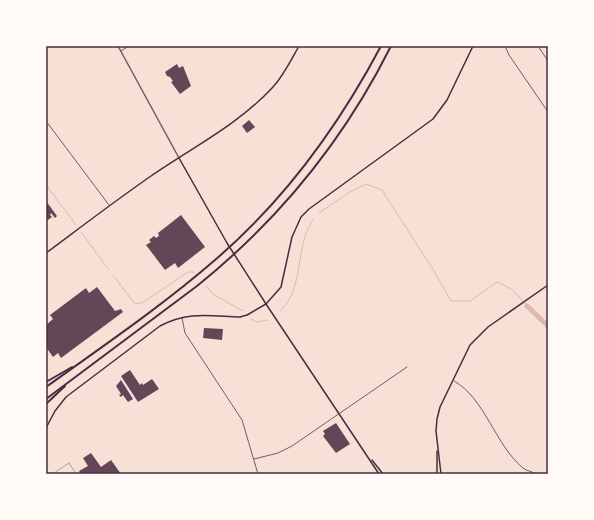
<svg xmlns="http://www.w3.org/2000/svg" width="594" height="520" viewBox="0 0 594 520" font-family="Arial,sans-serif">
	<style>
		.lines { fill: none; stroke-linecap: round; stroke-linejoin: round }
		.stream { stroke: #dcb8b0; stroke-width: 1 }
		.river { stroke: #dcb8b0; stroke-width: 5 }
		.building { fill: #644757 }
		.service { stroke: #755966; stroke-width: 0.5 }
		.minor { stroke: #755966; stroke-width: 1 }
		.tertiary { stroke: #755966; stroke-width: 1.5 }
		.secondary { stroke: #4a2c40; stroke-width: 1.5 }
		.motorway { stroke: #4a2c40; stroke-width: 2 }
		.neatline { fill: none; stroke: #4a2c40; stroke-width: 1.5 }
	</style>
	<rect width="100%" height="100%" fill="#f7e1d7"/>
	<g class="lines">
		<g class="stream">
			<path d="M46,185L76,225"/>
			<path d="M319,213L350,192L366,184L382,190L434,271L451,301H470L497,282L513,290L527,306"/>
			<path d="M81,232L109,270"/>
			<path d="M113,275L135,304L142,303L188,272H194"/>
			<path d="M206,286L214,295L243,311"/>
			<path d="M280,311C305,289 294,247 313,220"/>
			<path d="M251,319L257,322L267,320"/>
		</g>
		<path class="river" d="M527,306L548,326"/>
	</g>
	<g class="building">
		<path d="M177,64L179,68L183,66L191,86L180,94L171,82L173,81L170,77L167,76L165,72Z"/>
		<path d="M249,120L255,127L247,133L242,126Z"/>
		<path d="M46,201L57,216L55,218L51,213L50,215L52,217L48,220L46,217Z"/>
		<path d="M181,215L205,247L178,268L175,263L165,270L146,245L151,242L149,240L154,236L156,238L159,236L158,233Z"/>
		<path d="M97,287L115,311L121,309L123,312L61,358L58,353L53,357L46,347V325L53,319L50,315L86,288L89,293Z"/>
		<path d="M204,328L223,329L222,340L203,338Z"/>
		<path d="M130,370L140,385L142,383L143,385L152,379L159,389L138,402L121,376Z"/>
		<path d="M121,380L133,399L128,402L123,395L121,397L119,395L121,394L116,386Z"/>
		<path d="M336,423L350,444L336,453L323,436L325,434L323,431Z"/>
		<path d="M91,453L101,467L111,460L121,474H81L79,471L88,466L83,458Z"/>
	</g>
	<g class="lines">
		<path class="service" d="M46,473H54L69,463L76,474"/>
		<g class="minor">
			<path d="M505,46L509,55L548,112"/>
			<path d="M538,46L548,61"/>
			<path d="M121,51L129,46"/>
			<path d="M46,121L109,205"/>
			<path d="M182,318L185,333L242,420L258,474"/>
			<path d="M454,381C485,398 495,445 523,468C527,471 533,472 537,474"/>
			<path d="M254,459L278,453L292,446L407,367"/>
		</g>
		<path class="tertiary" d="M118,46L179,158"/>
		<g class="secondary">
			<path d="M179,158L227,243L266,304L379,474"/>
			<path d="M46,253C81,227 115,201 151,176C193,147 238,125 273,87C284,75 291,60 299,46"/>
			<path d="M46,428L55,411L66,397L160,326C188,311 210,316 240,317L247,315L266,304L281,287L292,237L301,217L309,209L433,119L447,100L473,46"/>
			<path d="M372,460L383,474"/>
			<path d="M437,474V451"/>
			<path d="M441,474L436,431L437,419L440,407L470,345L488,327L548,285"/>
		</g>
		<g class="motorway">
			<path d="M46,382L72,367"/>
			<path d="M46,387C103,346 162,306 215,260C285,200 338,127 381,46"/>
			<path d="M46,399L197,286C279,220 344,140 391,46"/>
			<path d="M46,404L65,386"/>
		</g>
	</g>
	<rect width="594" height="520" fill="none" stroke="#fffaf5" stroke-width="94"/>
	<rect x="47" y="47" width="500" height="426" class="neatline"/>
</svg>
